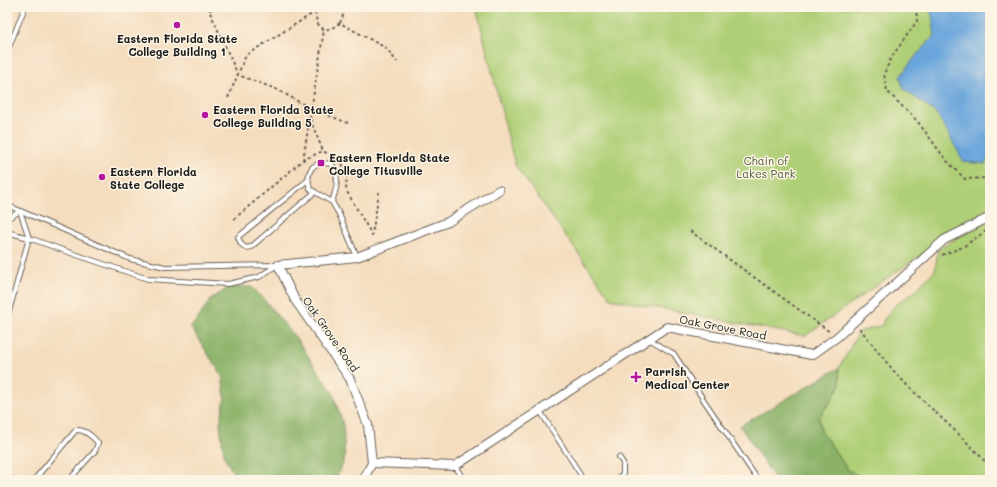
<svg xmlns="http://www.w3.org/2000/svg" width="997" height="487" viewBox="0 0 997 487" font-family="Mali,sans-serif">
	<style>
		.green { fill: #afcf76; stroke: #667649 }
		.forest { fill: #8bb267; stroke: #546742 }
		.water { fill: #6ba6dc; stroke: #44617c }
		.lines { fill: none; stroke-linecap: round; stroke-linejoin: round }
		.lane-casing { stroke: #685f54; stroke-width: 6 }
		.street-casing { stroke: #685f54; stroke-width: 10 }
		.path { stroke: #685f54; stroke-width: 2; stroke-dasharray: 3 3; stroke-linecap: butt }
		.lane { stroke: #fff; stroke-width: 4 }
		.street { stroke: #fff; stroke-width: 8 }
		.poi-dot { fill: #b5179e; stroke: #fcf5e5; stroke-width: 1.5 }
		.labels { text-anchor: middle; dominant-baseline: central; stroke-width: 3; stroke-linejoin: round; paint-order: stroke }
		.poi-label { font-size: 11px; font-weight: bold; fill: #1c1c1c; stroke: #fcf5e5; text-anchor: start }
		.park-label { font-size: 11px; fill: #4f5b3c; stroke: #fcf5e5 }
		.street-label { font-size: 11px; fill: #1c1c1c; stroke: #fcf5e5 }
	</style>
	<rect width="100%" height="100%" fill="#fcf5e5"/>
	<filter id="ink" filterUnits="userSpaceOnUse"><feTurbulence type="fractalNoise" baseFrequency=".025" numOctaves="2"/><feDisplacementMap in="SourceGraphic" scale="8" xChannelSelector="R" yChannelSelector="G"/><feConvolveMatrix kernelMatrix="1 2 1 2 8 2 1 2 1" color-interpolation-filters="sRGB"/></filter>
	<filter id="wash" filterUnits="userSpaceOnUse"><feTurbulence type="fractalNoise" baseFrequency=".012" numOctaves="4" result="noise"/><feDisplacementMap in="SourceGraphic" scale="16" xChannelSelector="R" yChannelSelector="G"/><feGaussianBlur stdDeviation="0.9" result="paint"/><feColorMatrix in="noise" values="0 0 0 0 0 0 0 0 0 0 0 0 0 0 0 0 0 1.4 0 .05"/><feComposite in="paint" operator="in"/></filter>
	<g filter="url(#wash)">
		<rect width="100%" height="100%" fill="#f4dcbd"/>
		<g class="green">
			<path d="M476,7H990V210L900,269L805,336L611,299L515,165Z"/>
			<path d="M990,216V480H867L848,470L821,431L819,417L831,401L840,385L839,368L859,332L883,325V321L895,305L913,293L935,270L938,250Z"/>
		</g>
		<g class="forest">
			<path d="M230,287H252L266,302L296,338L333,393L343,424L345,458L336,480H232L235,476L224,456L220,424L225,398L222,376L192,329L190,327L195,323L211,299Z"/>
			<path d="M839,368L840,385L831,401L819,417L821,431L848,470L867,480H776L740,426Z"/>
		</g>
		<path class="water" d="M927,7H990V154L985,164L964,162L937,114L904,89L900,77L911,62L935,35L932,15Z"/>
	</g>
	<g filter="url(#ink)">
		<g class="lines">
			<g class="lane-casing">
				<g id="lane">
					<path d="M7,52L25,7"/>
					<path d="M308,180L238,237L241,244L246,248L251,247L315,192"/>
					<path d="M332,202C337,187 340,178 332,164C312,160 305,171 310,189L332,202L339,214L357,257"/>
					<path d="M7,205L130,259L165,267L278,265"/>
					<path d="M7,219L20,211"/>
					<path d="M7,232L29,238L71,253L148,279L228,284L259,277L277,265"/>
					<path d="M7,319L29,238L20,211"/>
					<path d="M649,339L674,354L703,399L758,480"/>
					<path d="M540,411L584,480"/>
					<path d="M455,466L464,480"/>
					<path d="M7,477L13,480"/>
					<path d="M34,480L76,430C85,429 92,436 98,443L95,451L69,480"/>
					<path d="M616,480L623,474V463L619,457"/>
				</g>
			</g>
			<g class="street-casing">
				<g id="street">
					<path d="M372,463L455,466L667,327L812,355L837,337L944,240L990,217"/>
					<path d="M363,480L372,463L368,425L350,379L295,300L278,265L357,257L448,222L499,190"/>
				</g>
			</g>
			<g class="path">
				<path d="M210,7L209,10L238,75L276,89L310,108L348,123"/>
				<path d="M279,7L315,12L317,23L324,30L332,28L340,23L386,48L397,62"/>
				<path d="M916,7L917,21L891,58L884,74L887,91L918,122L946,160L965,179L990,178"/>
				<path d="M209,10L218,7"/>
				<path d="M340,23L343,16L340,7"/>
				<path d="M228,98L246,55L315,12L318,7"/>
				<path d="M310,119L323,151"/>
				<path d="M303,160L324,30"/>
				<path d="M338,160L341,161L347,174L346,190L372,235L379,192"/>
				<path d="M234,219L303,160L323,151L333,157"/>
				<path d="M690,231L830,332"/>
				<path d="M942,255L963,247L990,228"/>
				<path d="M860,328V329C875,347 888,366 905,383C933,411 964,437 990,467"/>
			</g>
			<use href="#lane" class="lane"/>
			<use href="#street" class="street"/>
		</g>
	</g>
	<g class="poi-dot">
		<circle cx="177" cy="25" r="4"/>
		<circle cx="205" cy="115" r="4"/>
		<rect x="317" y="159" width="8" height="8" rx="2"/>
		<circle cx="102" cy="177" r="4"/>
		<path d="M634 371h4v4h4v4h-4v4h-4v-4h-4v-4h4z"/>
	</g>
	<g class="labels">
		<g class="poi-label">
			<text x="177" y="38" text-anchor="middle">Eastern Florida State<tspan x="177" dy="13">College Building 1</tspan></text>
			<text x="213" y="109">Eastern Florida State<tspan x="213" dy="13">College Building 5</tspan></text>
			<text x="329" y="157">Eastern Florida State<tspan x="329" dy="13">College Titusville</tspan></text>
			<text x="110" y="171">Eastern Florida<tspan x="110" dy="13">State College</tspan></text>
			<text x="645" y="371">Parrish<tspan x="645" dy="13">Medical Center</tspan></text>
		</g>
		<g class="park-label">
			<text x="766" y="160">Chain of<tspan x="766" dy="13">Lakes Park</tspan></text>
		</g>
		<g class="street-label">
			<text transform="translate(723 327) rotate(11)">Oak Grove Road</text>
			<text transform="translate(331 334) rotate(55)">Oak Grove Road</text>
		</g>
	</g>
	<rect width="997" height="487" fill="none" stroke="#fcf5e5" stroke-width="24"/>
</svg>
